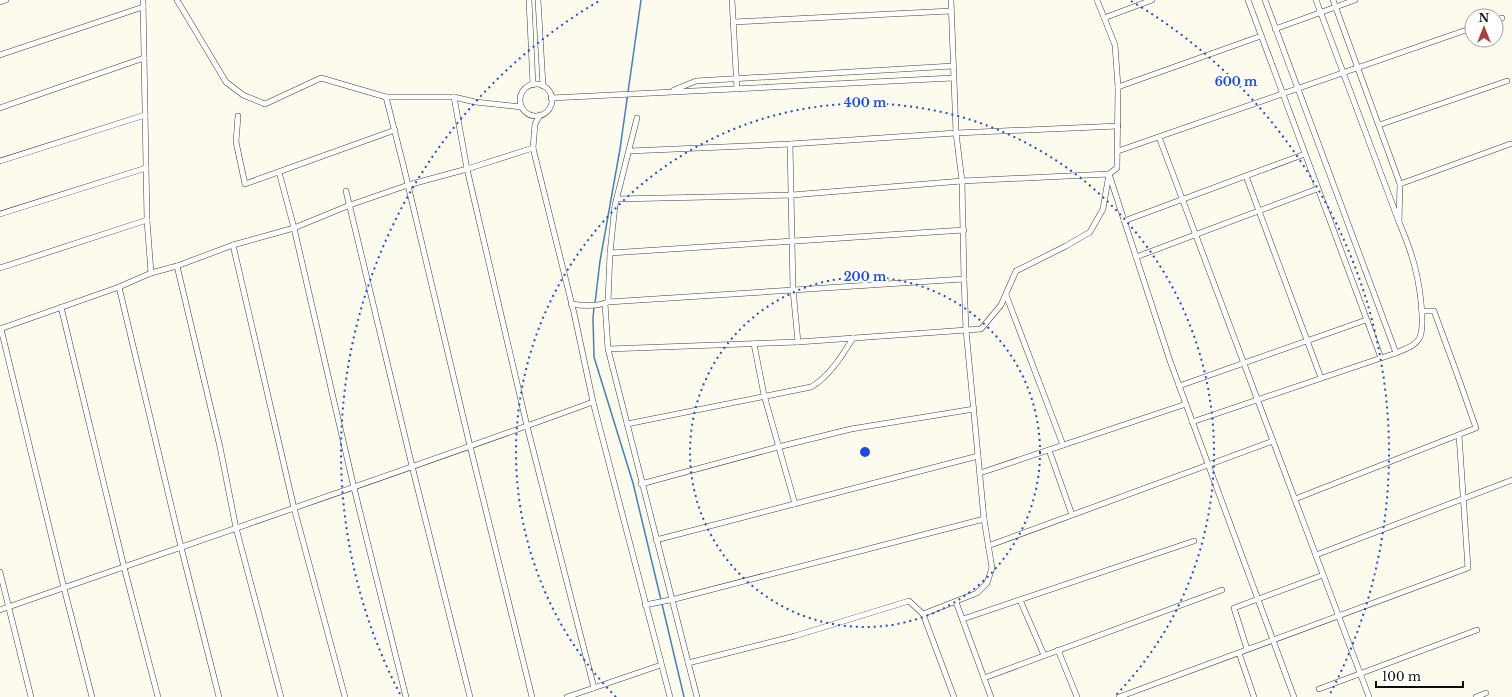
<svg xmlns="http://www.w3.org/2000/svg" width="1512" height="697" viewBox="0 0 1512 697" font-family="'Libre Baskerville',serif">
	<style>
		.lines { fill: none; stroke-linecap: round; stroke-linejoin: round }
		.stream { stroke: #497fbb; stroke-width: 1.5 }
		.minor-casing { stroke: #3f3f3f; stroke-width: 6 }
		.minor { stroke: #fff; stroke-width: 5 }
		.ring { fill: none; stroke: #1d4ed8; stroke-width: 2; stroke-dasharray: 2 4 }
		.centre { fill: #1d4ed8; stroke: #fff; stroke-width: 2 }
		.ring-label { font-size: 12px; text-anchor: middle; font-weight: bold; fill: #1d4ed8; stroke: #fff; stroke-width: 4; stroke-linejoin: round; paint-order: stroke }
	</style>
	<rect width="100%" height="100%" fill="#fdfbed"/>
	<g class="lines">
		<g class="stream">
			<path d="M595,303L600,261L620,149L641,0"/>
			<path d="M594,307L593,318L594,357L633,483L661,600"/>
			<path d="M662,604L684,697"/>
		</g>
		<g class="minor-casing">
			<g id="minor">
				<path d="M143,0L147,220L151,273"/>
				<path d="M177,0L226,82L243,95L265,104L321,78L386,97H454L475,102L521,107"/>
				<path d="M529,0L533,85"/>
				<path d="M538,0L543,86"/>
				<path d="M732,0L737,89"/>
				<path d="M1248,0L1381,358L1396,353L1265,0"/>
				<path d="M1316,0L1399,222L1400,184L1333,0"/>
				<path d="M0,2L6,0"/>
				<path d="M1104,18L1152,0"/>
				<path d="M1496,20L1502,18"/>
				<path d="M733,22L951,11"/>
				<path d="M1275,29L1355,0"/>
				<path d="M0,55L143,7"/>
				<circle cx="536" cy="100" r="16"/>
				<path d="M1118,87L1261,36"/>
				<path d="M674,90L696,81L953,66"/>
				<path d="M386,97L403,164L470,446L532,697"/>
				<path d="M454,97L467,169L527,426L594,688"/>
				<path d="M551,98L953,78"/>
				<path d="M0,108L144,58"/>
				<path d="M540,115L535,124L533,148L574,313L593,402L670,697"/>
				<path d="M238,116L236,142L245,184L395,130"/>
				<path d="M1379,125L1507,81"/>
				<path d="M1159,137L1369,697"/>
				<path d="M790,144L793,290L798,342"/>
				<path d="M629,151L790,144L956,133L1118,126"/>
				<path d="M1118,151L1472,28"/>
				<path d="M0,161L145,115"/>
				<path d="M279,172L294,228L354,488L406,697"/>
				<path d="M1246,176L1321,378"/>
				<path d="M1400,184L1510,144"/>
				<path d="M346,191L412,466L470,697"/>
				<path d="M617,199L792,195L962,181L1109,174L1170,361L1294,697"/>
				<path d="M0,214L146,168"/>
				<path d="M1124,221L1305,154"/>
				<path d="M233,245L294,508L345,697"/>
				<path d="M610,253L964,230"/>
				<path d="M1136,257L1317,189"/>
				<path d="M177,266L220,447L236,528L281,697"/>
				<path d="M0,268L147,220"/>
				<path d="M119,287L181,547L219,697"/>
				<path d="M1006,295L1063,445"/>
				<path d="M608,302L610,253L615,205L637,118"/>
				<path d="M605,303L608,349L697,697"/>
				<path d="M571,304C583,306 596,307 608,302L964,279"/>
				<path d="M61,307L124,567L158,697"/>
				<path d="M0,329L119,287L151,273L177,266L233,245L294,228L350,205L408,185L467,169L533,148"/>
				<path d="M1,329L64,588L92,697"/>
				<path d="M754,344L764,395L795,504"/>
				<path d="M608,349L798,342L981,329L1001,305L1016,271L1066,246L1090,232L1103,209L1109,174L1117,168L1118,87L1115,45L1097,0"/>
				<path d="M1396,353C1404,349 1414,347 1419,339C1423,332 1422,322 1422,315C1420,279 1413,255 1399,222"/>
				<path d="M1179,386L1366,320"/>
				<path d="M1192,422L1381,358"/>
				<path d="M627,424L811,387C829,377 842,356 853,338"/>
				<path d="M1049,450L1072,515"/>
				<path d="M980,473L1186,404"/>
				<path d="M641,484L778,447L851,429L974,409"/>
				<path d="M1295,499L1476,428L1456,371L1434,311H1422"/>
				<path d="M656,540L978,456"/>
				<path d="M988,546L1273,441"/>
				<path d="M1316,555L1512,480"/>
				<path d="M0,572L31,697"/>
				<path d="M1020,600L1044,655"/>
				<path d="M956,602L991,697"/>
				<path d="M645,605L675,599L984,519"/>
				<path d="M0,610C198,541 396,474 593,402"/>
				<path d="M923,614L954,697"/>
				<path d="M963,619L1194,541"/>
				<path d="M1247,649L1234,608L1323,575"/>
				<path d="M1058,650L1077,697"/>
				<path d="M1239,653L1254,697"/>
				<path d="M688,663L795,636L909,601L923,614L977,593L987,583L992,568L984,519L966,330L964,279L962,181L956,133L951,0"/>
				<path d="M984,678L1222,590"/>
				<path d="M1319,689L1477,630"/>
				<path d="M567,697L661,665"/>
				<path d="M1119,697L1468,568L1459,435"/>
				<path d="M1476,697L1486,693"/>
			</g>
		</g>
		<use href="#minor" class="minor"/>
	</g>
	<g class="ring">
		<circle cx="865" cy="452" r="175"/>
		<path d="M616 697A349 349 0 1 1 1114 697"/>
		<path d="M400 694A524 524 0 0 1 599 1M1131 1A524 524 0 0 1 1330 694"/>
	</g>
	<circle cx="865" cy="452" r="6" class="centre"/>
	<g class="ring-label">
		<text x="1236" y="86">600 m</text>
		<text x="865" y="107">400 m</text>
		<text x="865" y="281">200 m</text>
	</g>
	<g transform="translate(1484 28)"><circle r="19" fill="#ffffff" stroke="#9e9e9e"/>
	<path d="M0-3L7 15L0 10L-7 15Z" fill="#a94037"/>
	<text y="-6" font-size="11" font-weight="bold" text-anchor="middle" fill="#0c0c0c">N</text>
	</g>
	<path d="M1376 681v6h87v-6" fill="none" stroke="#0c0c0c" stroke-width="2"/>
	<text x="1382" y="681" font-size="12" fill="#0c0c0c" stroke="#ffffff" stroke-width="3" paint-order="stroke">100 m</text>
</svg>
